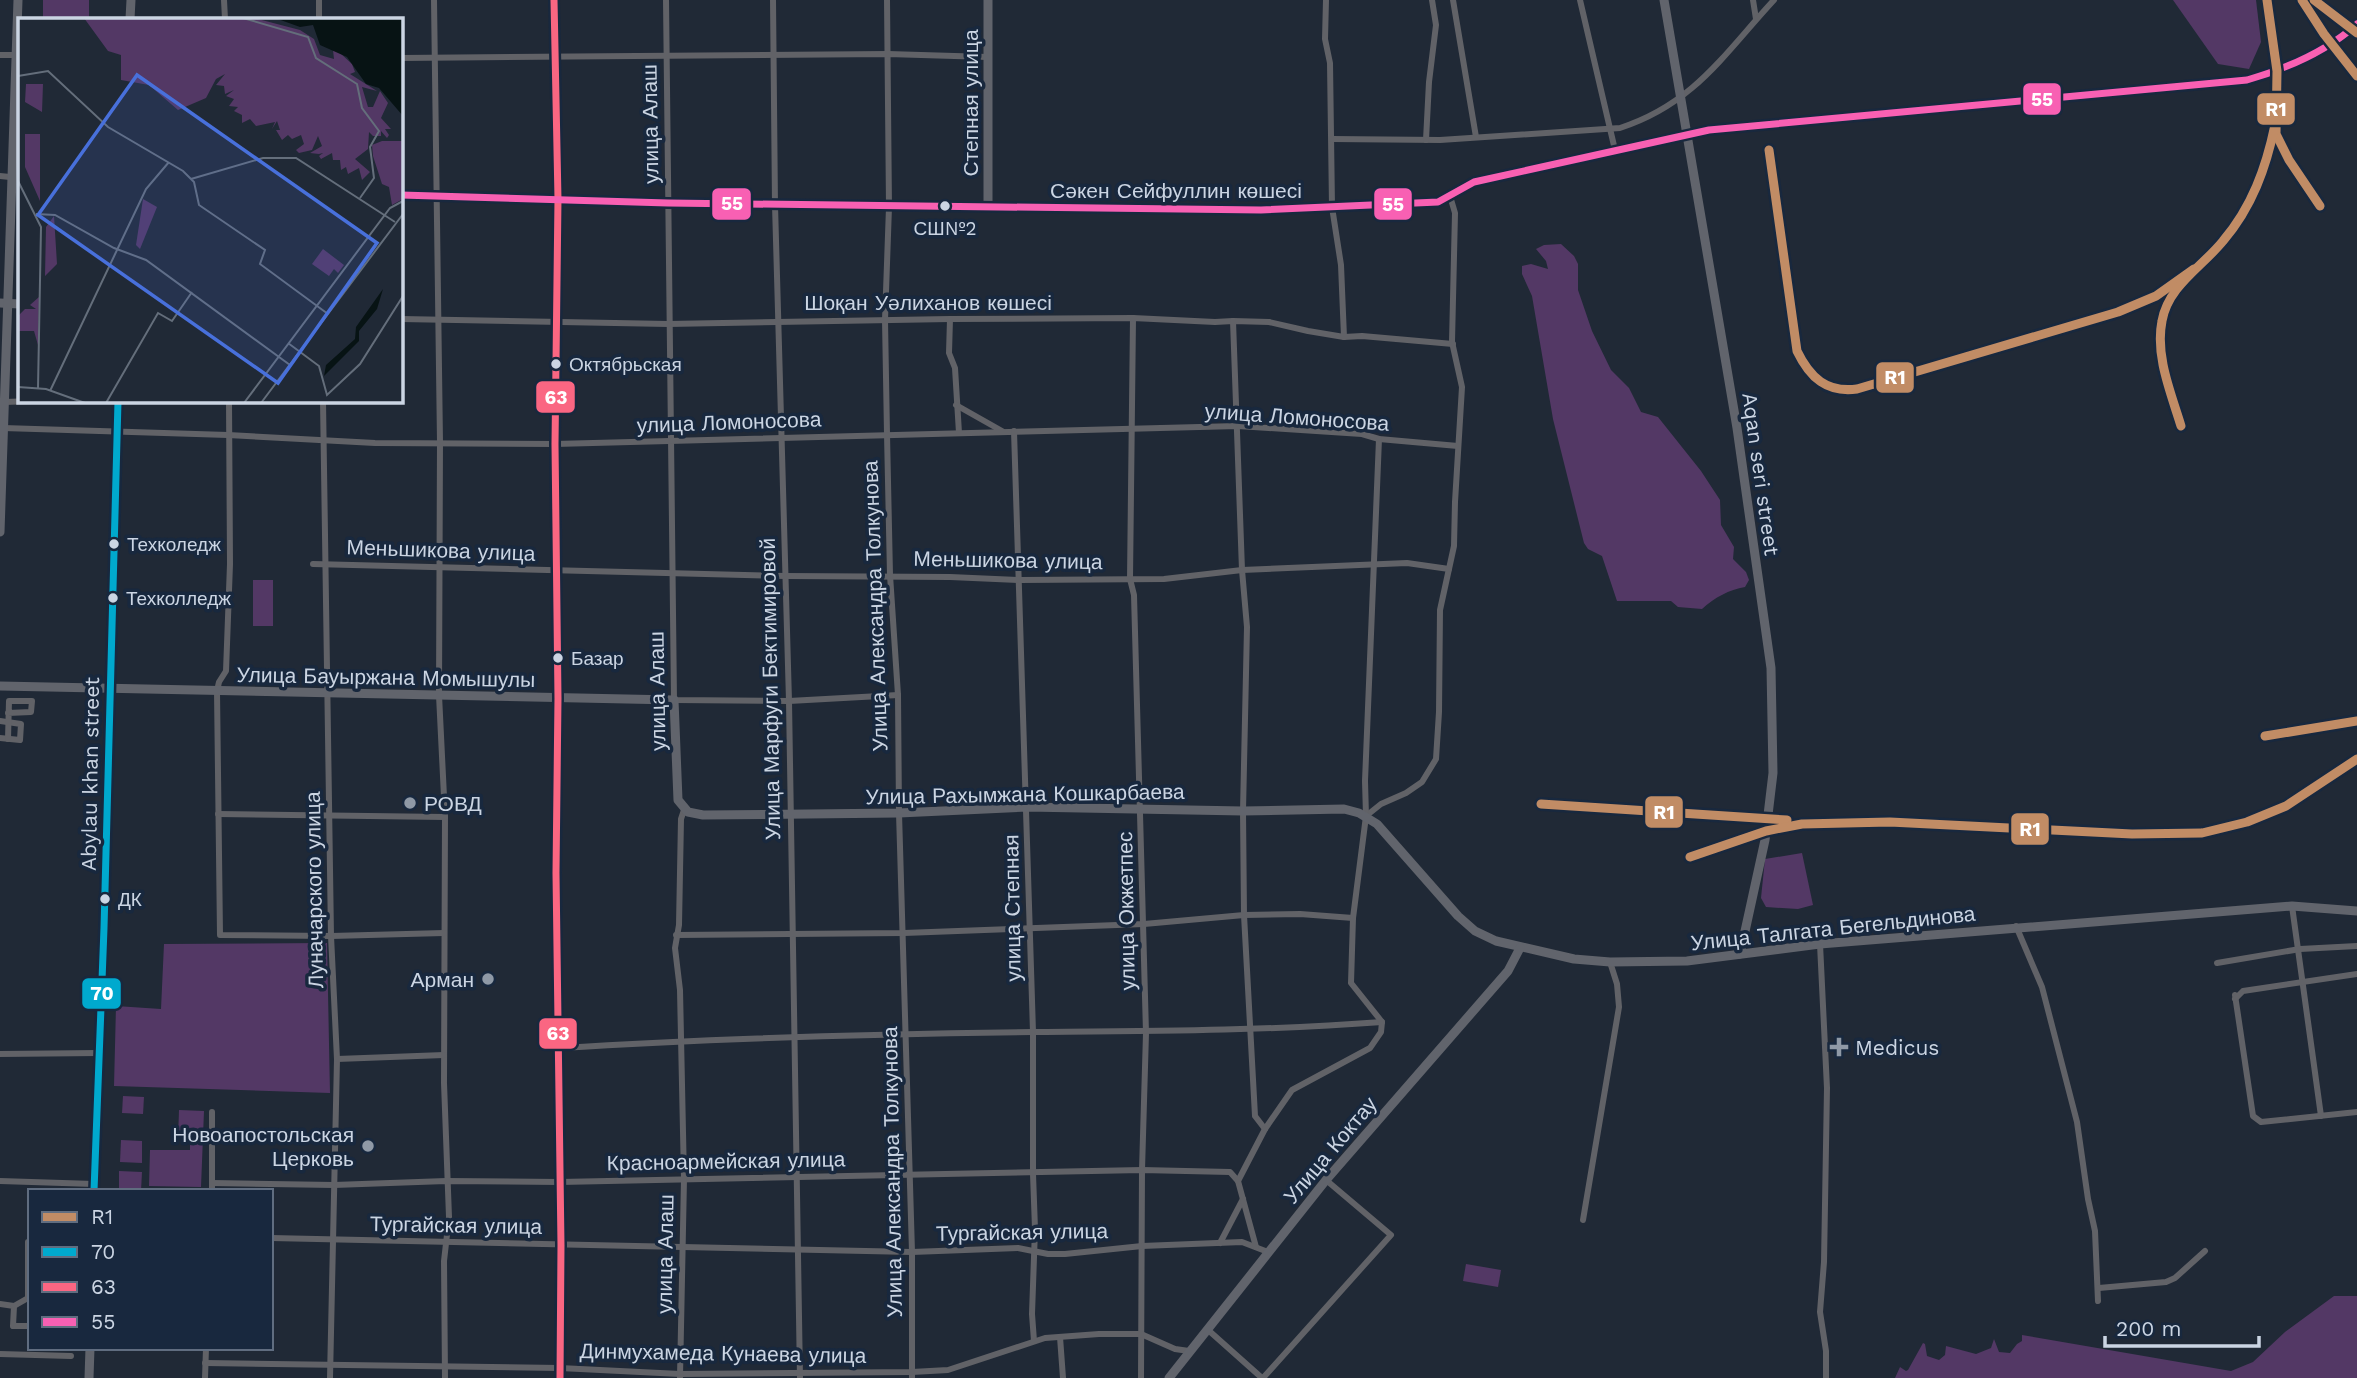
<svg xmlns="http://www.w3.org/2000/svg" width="2357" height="1378" viewBox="0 0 2357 1378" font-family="'Work Sans',sans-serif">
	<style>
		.green { fill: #533865 }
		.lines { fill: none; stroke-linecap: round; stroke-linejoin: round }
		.street { stroke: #616267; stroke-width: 6 }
		.secondary { stroke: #61646c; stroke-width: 9 }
		.bus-1-casing { stroke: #18283e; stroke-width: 12 }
		.bus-2-casing { stroke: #18283e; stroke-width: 12 }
		.bus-3-casing { stroke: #18283e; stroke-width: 12 }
		.bus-1 { stroke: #00a9ce; stroke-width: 7 }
		.bus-2 { stroke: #fa6682; stroke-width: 7 }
		.bus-3 { stroke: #f860b3; stroke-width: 7 }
		.rail-1-casing { stroke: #18283e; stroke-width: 14 }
		.rail-1 { stroke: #c18c65; stroke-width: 9 }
		.bus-dot { fill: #cbd5e3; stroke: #18283e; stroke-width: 2.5 }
		.poi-dot { fill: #8f99a6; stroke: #18283e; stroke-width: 2.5 }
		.labels { text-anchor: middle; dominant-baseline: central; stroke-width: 7; stroke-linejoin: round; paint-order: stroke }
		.bus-label { font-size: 19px; fill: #cbd5e3; stroke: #18283e; text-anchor: start }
		.street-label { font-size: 21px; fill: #cbd5e3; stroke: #18283e }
		.poi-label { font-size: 21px; fill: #cbd5e3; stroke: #18283e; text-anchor: start }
		.inset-road { fill: none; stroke: #646e7b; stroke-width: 2 }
		.view { fill: #4870db; fill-opacity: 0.15; stroke: #4870db; stroke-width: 3.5 }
		.inset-edge { fill: none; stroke: #cbd5e3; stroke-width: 3.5 }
		.line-badge { stroke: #18283e; stroke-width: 2.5 }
		.badge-label { font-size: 19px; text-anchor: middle; font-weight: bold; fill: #fff }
	</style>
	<rect width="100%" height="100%" fill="#202936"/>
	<g class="green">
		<rect x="43" y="0" width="46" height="19"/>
		<path d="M2173,0H2256L2261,42L2249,69L2218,64Z"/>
		<path d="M1561,244L1574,256L1578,264V290L1592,331L1611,370L1629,388L1641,412L1658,417L1701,471L1720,500L1721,525L1734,547L1733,559L1746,572L1749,580L1745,587C1729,590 1715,597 1702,609L1678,607L1671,601H1617L1602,556L1588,549L1584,543L1553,419L1532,296L1522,274V266L1531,264L1548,269L1546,261L1536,249L1544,245Z"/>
		<rect x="253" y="580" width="20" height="46"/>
		<path d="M1802,853L1813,905L1798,909L1766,907L1761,898L1765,859Z"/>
		<path d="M327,943L330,1093L114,1086L116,1006L161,1009L164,944Z"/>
		<path d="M123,1096L144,1097L143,1114L122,1113Z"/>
		<path d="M179,1110L204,1111L201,1187L149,1186L150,1150H190V1139H178Z"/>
		<path d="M121,1140L142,1141V1163L120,1162Z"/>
		<path d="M119,1171L142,1172L141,1191H119Z"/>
		<path d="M1466,1264L1501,1270L1498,1287L1463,1281Z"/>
		<path d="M2334,1296H2357V1378H1895L1900,1367L1906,1371L1908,1370L1923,1343L1925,1344L1927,1356L1939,1360L1945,1355L1946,1346L1976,1354L1991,1348L1994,1339L1999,1352L2010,1353L2017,1344L2022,1341V1335L2231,1371L2253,1362L2285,1332Z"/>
	</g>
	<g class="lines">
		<g class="street">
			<path d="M224,0L225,19"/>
			<path d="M319,0V19"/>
			<path d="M434,0L440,442L439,695L445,817L444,1083L449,1217L444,1261L445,1378"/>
			<path d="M554,0L558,199L555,444L558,698L556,873L561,1245L560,1378"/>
			<path d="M666,0L674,700L789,701L898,695"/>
			<path d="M773,0L775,205L789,701L800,1378"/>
			<path d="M887,0L889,207L885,320L887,434L890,575L898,695L899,813L912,1252V1378"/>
			<path d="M1326,0L1325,39L1330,63L1332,207L1341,265L1344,337"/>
			<path d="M1453,0L1476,137"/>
			<path d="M1580,0L1615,150"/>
			<path d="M1753,0L1756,19"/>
			<path d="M0,55H15"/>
			<path d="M401,58L888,54L988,57"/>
			<path d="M1332,139L1440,140L1620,128C1694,104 1724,54 1774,0"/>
			<path d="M1426,140L1429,82L1436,25L1432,0"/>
			<path d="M0,176L10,177"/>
			<path d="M1133,318L1130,579L1134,595L1146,1033L1142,1170L1141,1378"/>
			<path d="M401,319L668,324L950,319L1133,318L1215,322L1233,321L1269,322L1308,331L1344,337L1362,336L1453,344"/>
			<path d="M950,319L949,353L955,368L959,433"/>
			<path d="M1233,321L1242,570L1247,627L1243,811L1244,915L1255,1116L1265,1129"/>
			<path d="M229,401L230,564L226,671L219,682L217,691L220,935L331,936L444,933"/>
			<path d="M323,401L331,936L337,1059L330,1378"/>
			<path d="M5,402L32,401"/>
			<path d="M956,405L1002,431"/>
			<path d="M3,428L228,435L375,443L555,444L1238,426L1362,434L1379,439L1458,446"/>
			<path d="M1014,431L1033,1032V1174L1035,1229L1032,1314L1034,1341"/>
			<path d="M313,564L786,576L950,577L1020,580L1164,579L1242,570L1407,563L1449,569"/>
			<path d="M0,721L21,724L20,740L0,738"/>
			<path d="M8,739L9,701H32L31,712L8,713"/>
			<path d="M218,814L445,817"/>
			<path d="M1366,816L1381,804L1406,793L1422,782L1436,759L1439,712L1440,610L1454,546L1455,502L1462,387L1452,342L1455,213L1450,196"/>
			<path d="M2292,906L2321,1116"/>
			<path d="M2016,926L2042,987L2077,1122L2088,1199L2095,1231L2098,1301"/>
			<path d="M676,935L904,933L1144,924L1244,915L1300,914L1353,918"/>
			<path d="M1820,944L1827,1088L1824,1262L1820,1312L1826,1351V1378"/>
			<path d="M2217,963L2300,949L2357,946"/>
			<path d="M2235,995L2253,1116L2261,1122L2357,1112"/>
			<path d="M2235,999L2243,991L2357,974"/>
			<path d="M560,1048C717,1038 874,1034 1032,1032C1149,1031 1265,1031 1382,1022"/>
			<path d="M0,1054L99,1053"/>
			<path d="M337,1059L444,1055"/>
			<path d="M0,1181L94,1184"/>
			<path d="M212,1183L334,1185L446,1181L560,1182L1142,1170L1230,1172L1238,1181"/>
			<path d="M212,1191V1112"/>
			<path d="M1583,1220L1619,1007L1617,984L1610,962"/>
			<path d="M271,1238L912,1252L1018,1248L1048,1254H1065L1142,1246L1242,1242L1268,1252"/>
			<path d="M1220,1243L1243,1199"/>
			<path d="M1256,1247L1238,1181L1265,1129L1292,1090L1370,1048L1381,1032L1382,1022L1351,983L1353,918L1366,816L1365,781L1379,439"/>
			<path d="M2099,1288L2166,1282L2175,1278L2205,1251"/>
			<path d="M0,1304L14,1306L13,1326H27"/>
			<path d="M14,1306L28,1298V1242"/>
			<path d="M1207,1329L1262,1378"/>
			<path d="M1060,1337L1063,1378"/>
			<path d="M0,1354L71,1356"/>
			<path d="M205,1363L560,1368L680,1374L912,1372L948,1370L1045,1338L1099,1334H1141L1175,1349L1189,1351"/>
			<path d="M680,1377L684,1179L680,990L675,948L679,925L681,819L684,810"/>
			<path d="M205,1378L206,1348"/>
			<path d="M1263,1378L1391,1235L1326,1180"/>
		</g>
		<g class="secondary">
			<path d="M988,0V206"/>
			<path d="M1664,0L1737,428L1771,668L1773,773L1765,840L1740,954"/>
			<path d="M130,19L131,0"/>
			<path d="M401,195L668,203L1261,210L1438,202L1474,182L1709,130L2247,80C2285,69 2327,51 2357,24"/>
			<path d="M0,303L19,304"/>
			<path d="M0,532L18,0"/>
			<path d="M0,686L674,700L678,800L688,812L703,815L899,813L1027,807L1243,811L1344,809L1359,813L1377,824L1458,916L1475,931L1496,941L1574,959L1610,962L1687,961L1820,944L2292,906L2357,911"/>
			<path d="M94,1191L104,928L118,401"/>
			<path d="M89,1378L90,1348"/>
			<path d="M1169,1378L1326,1180L1508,971L1520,948"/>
		</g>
		<g class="bus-1-casing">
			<path id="bus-1" d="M94,1191L104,928L118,401"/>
		</g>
		<g class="bus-2-casing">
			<path id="bus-2" d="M554,0L558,199L555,444L558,698L556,873L561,1245L560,1378"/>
		</g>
		<g class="bus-3-casing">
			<path id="bus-3" d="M401,195L668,203L1261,210L1438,202L1474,182L1709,130L2247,80C2285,69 2327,51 2357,24"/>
		</g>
		<use href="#bus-1" class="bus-1"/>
		<use href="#bus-2" class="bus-2"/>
		<use href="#bus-3" class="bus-3"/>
		<g class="rail-1-casing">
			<g id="rail-1">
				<path d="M2267,0L2277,71L2276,134L2289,160L2320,206"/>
				<path d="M2302,0L2324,34L2357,76"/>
				<path d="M2314,0L2357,33"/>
				<path d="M1769,150L1797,351C1810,378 1827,393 1857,389L2118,312L2156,296L2194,269"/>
				<path d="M2181,426C2171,393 2155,356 2162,321C2168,286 2202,267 2223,241C2252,207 2266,168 2275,125"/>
				<path d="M2265,736L2357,721"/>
				<path d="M1541,804L1787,820"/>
				<path d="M1690,857L1766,831L1802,824L1890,822L2132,834L2202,833L2247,822L2286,806L2357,759"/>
			</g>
		</g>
		<use href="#rail-1" class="rail-1"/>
	</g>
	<g class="bus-dot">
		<circle cx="945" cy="206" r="6"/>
		<circle cx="556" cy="364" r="6"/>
		<circle cx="114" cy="544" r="6"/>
		<circle cx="113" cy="598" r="6"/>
		<circle cx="558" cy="658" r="6"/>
		<circle cx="105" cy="899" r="6"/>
	</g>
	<g class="poi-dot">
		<circle cx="410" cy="803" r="7"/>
		<circle cx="488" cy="979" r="7"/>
		<path d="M1835.5 1036.5h7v7h7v7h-7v7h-7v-7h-7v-7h7z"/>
		<circle cx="368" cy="1146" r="7"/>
	</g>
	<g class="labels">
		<g class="bus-label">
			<text x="945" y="228" text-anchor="middle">СШ№2</text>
			<text x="569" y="364">Октябрьская</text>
			<text x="127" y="544">Техколедж</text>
			<text x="126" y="598">Техколледж</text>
			<text x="571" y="658">Базар</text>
			<text x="118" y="899">ДК</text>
		</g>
		<g class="street-label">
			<text transform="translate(970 103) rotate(-90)">Степная улица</text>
			<text transform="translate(650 124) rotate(-91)">улица Алаш</text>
			<text x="1176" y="190">Сәкен Сейфуллин көшесі</text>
			<text x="928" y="302">Шоқан Уәлиханов көшесі</text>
			<text transform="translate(1297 417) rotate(4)">улица Ломоносова</text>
			<text transform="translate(729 422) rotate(-2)">улица Ломоносова</text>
			<text transform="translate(1761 474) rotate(82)">Aqan seri street</text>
			<text transform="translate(441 550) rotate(2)">Меньшикова улица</text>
			<text transform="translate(1008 560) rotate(1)">Меньшикова улица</text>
			<text transform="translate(875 606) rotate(-92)">Улица Александра Толкунова</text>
			<text transform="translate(386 677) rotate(1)">Улица Бауыржана Момышулы</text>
			<text transform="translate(770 689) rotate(-91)">Улица Марфуги Бектимировой</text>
			<text transform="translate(657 691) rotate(-91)">улица Алаш</text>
			<text transform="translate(90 774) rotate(-89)">Abylau khan street</text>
			<text transform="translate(1025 794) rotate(-1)">Улица Рахымжана Кошкарбаева</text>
			<text transform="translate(314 890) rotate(-91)">Луначарского улица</text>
			<text transform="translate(1012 908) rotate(-91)">улица Степная</text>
			<text transform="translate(1126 911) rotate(-91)">улица Окжетпес</text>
			<text transform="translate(1833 928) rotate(-6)">Улица Талгата Бегельдинова</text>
			<text transform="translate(1330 1150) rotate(-50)">Улица Коктау</text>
			<text transform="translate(726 1161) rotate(-1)">Красноармейская улица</text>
			<text transform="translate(892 1172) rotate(-91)">Улица Александра Толкунова</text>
			<text transform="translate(456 1225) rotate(1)">Тургайская улица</text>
			<text transform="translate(1022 1232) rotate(-1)">Тургайская улица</text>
			<text transform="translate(665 1254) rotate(-89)">улица Алаш</text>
			<text transform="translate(723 1353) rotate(1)">Динмухамеда Кунаева улица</text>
		</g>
		<g class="poi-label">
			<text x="424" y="803">РОВД</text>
			<text x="474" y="979" text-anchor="end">Арман</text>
			<text x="1855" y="1047">Medicus</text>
			<text x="354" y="1134" text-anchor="end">Новоапостольская<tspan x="354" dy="24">Церковь</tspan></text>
		</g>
	</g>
	<g transform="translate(18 18)">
		<rect width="385" height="385" fill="#202936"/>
		<path d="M66,0H236L282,12L296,21L302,37L316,41L315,32L321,34L334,46L337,54L332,56L359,73L344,69L350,89H355L362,73L370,85L363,100L373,111H367L371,117L369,120L363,113V118H355L351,114L350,131L337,141L352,154L344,162L341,150L330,156L328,149L323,152L322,142H315L314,135L303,141L301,138L305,135L301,136L292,135L304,128L300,118L294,132L281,135L278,132L286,126L283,117L274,121L270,117L264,122L258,112H262L259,103L254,111L257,104L238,108L232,101L224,105V97L216,93L220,89L211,88L216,81L208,78L216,72L207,76L206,68L198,67L207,56L198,61L188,80L160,92L131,67L103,62V37L90,33ZM8,66H25L24,94L7,84ZM7,116H22V183L7,149ZM364,123H385V181L374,187L371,169L364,166L355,138L354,127ZM125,181L139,189L122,231L118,227ZM36,198L39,246L27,258L28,209ZM305,231L326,247L320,255L316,251L311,258L294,246ZM21,279L20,327L16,313H0V298L7,291H18L12,287Z" fill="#533865"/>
		<path d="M257,0H385V98L361,70L348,66L329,39L302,27L295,7L282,9ZM365,271L359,291L341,313V323L306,358L308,347L337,321L338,309Z" fill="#071314"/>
		<path class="inset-road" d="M225,0L290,19L298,40L339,66L344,90L361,113L352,129L356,160L342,180M0,58L30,53L90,109L165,153L176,164L181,187L247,232L242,246L310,296M173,161L245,140H278L377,204M0,163L23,209L20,370M18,196L37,197L96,230L128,242L272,347M270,325L301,348L309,377L342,346L385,278M0,369L28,371L67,385M32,373L128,171L151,144M88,385L140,295L154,303L174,274M226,385L372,190L385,183M243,385L385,196"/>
		<path class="view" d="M119,57L359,225L260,365L20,197Z"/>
		<rect width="385" height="385" class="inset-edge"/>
	</g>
	<g class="line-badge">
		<rect x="2022" y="82" width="40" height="34" rx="7" fill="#f860b3"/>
		<rect x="2256" y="92" width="40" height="34" rx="7" fill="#c18c65"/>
		<rect x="711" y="187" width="41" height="34" rx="7" fill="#f860b3"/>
		<rect x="1373" y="187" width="40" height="34" rx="7" fill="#f860b3"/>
		<rect x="1875" y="361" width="40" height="33" rx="7" fill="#c18c65"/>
		<rect x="535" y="380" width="41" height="34" rx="7" fill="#fa6682"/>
		<rect x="1644" y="795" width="40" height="34" rx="7" fill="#c18c65"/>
		<rect x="2010" y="812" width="40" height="34" rx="7" fill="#c18c65"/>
		<rect x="81" y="977" width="41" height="33" rx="7" fill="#00a9ce"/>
		<rect x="538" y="1017" width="40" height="33" rx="7" fill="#fa6682"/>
	</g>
	<g class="badge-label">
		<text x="2042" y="106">55</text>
		<text x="2276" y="116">R1</text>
		<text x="732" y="210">55</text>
		<text x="1393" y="211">55</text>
		<text x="1895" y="384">R1</text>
		<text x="556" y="404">63</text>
		<text x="1664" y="819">R1</text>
		<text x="2030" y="836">R1</text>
		<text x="102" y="1000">70</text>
		<text x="558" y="1040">63</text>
	</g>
	<rect x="28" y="1189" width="245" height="161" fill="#18283e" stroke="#606d80" stroke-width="2"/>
	<rect x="42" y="1212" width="35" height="10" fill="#c18c65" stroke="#606d80" stroke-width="2"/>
	<text x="91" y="1224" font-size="21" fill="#cbd5e3">R1</text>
	<rect x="42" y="1247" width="35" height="10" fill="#00a9ce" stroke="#606d80" stroke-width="2"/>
	<text x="91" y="1259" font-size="21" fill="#cbd5e3">70</text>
	<rect x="42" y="1282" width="35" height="10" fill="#fa6682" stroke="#606d80" stroke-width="2"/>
	<text x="91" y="1294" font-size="21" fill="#cbd5e3">63</text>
	<rect x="42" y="1317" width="35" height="10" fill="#f860b3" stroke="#606d80" stroke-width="2"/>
	<text x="91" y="1329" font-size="21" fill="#cbd5e3">55</text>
	<path d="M2105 1336v10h154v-10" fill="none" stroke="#cbd5e3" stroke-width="3.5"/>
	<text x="2116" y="1336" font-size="21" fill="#cbd5e3" stroke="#18283e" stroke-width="5" paint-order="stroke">200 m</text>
</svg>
